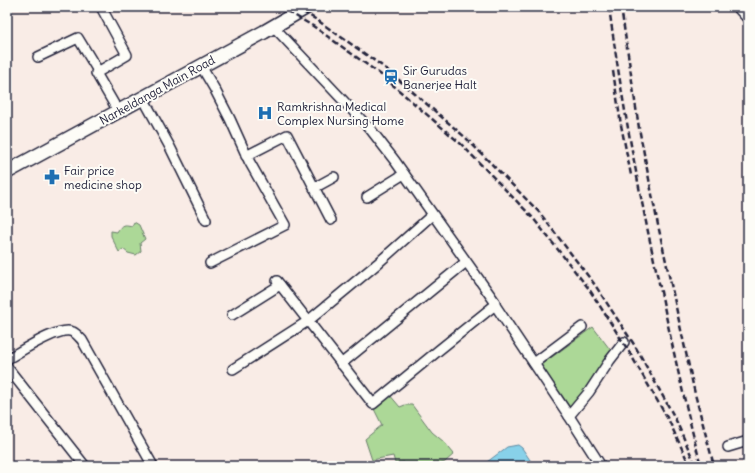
<svg xmlns="http://www.w3.org/2000/svg" width="755" height="473" viewBox="0 0 755 473" font-family="Delius,sans-serif">
	<style>
		.green { fill: #acd897; stroke: #677d69 }
		.water { fill: #88d1e9; stroke: #5f8ba3 }
		.lines { fill: none; stroke-linecap: round; stroke-linejoin: round }
		.minor-casing { stroke: #22223b; stroke-width: 12 }
		.secondary-casing { stroke: #22223b; stroke-width: 16 }
		.minor { stroke: #fdfcf7; stroke-width: 9 }
		.secondary { stroke: #fdfcf7; stroke-width: 13 }
		.rail { stroke: #22223b; stroke-width: 2.5; stroke-dasharray: 6 3; stroke-linecap: butt }
		.labels { text-anchor: middle; dominant-baseline: central; stroke-width: 4; stroke-linejoin: round; paint-order: stroke }
		.poi-label { font-size: 12px; fill: #22223b; stroke: #fdfcf7; text-anchor: start }
		.street-label { font-size: 12px; fill: #22223b; stroke: #fdfcf7 }
	</style>
	<rect width="100%" height="100%" fill="#f9ece6"/>
	<filter id="ink" filterUnits="userSpaceOnUse"><feTurbulence type="fractalNoise" baseFrequency=".025" numOctaves="2"/><feDisplacementMap in="SourceGraphic" scale="8" xChannelSelector="R" yChannelSelector="G"/><feConvolveMatrix kernelMatrix="1 2 1 2 8 2 1 2 1" color-interpolation-filters="sRGB"/></filter>
	<g filter="url(#ink)">
		<g class="green">
			<path d="M134,222L139,225L145,239L140,243L141,251L136,255L128,253L123,249L119,252L111,236V231L117,232C122,224 123,224 132,226Z"/>
			<path d="M593,327L612,352L572,410L541,365Z"/>
			<path d="M389,394L400,407L405,405H412L432,432L444,442L454,454L445,462L429,466H405L404,462L395,463L393,456L372,460L365,439L382,425L374,409Z"/>
		</g>
		<path class="water" d="M518,445L522,448L534,466H482L483,465L507,447Z"/>
		<g class="lines">
			<g class="minor-casing">
				<g id="minor">
					<path d="M101,7L127,55L96,73L118,111"/>
					<path d="M737,7L748,19"/>
					<path d="M273,26L371,130L395,161L495,302V305L569,416L601,466"/>
					<path d="M38,57L78,38L98,71"/>
					<path d="M201,66L214,88L230,119L249,161L285,225L210,263"/>
					<path d="M143,98L170,147L206,220"/>
					<path d="M246,156L287,135L331,220"/>
					<path d="M314,188L334,177"/>
					<path d="M367,197L404,174"/>
					<path d="M277,281L373,404L439,350L495,305"/>
					<path d="M232,315L280,285"/>
					<path d="M7,359C20,352 60,325 73,332C76,333 80,338 82,340L153,466"/>
					<path d="M534,363L582,327"/>
					<path d="M341,364L466,262"/>
					<path d="M7,367L85,466"/>
					<path d="M233,369L308,321L377,264L432,215"/>
					<path d="M569,416L589,392L610,360L624,342"/>
					<path d="M728,447L748,441"/>
				</g>
			</g>
			<g class="secondary-casing">
				<path id="secondary" d="M7,172L264,32L307,7"/>
			</g>
			<use href="#minor" class="minor"/>
			<use href="#secondary" class="secondary"/>
			<g class="rail">
				<path d="M280,7L313,26L380,74L461,144L533,218L589,289L628,350L669,421L690,466"/>
				<path d="M295,7L317,20L385,68L466,138L539,212L595,285L635,346L675,418L696,466"/>
				<path d="M609,7C622,103 640,198 661,292C673,350 686,408 701,466"/>
				<path d="M621,7L639,128L658,225L695,394L714,466"/>
				<path d="M613,71L621,125L631,175"/>
			</g>
		</g>
	</g>
	<defs>
		<g id="station-bare" transform="scale(1.2)"><path d="M-3-6H3Q5-6 5-4V2Q5 4 3 4L4.5 6H3L1.5 4h-3L-3 6H-4.5L-3 4Q-5 4-5 2V-4Q-5-6-3-6ZM-3.5-4v3h7v-3ZM-3.5 1v1.5H-2V1ZM2 1v1.5H3.5V1Z" fill="#1f6fb2" stroke="#fdfcf7" stroke-width="2.5" paint-order="stroke"/></g>
		<g id="hospital-bare" transform="scale(1.2)"><path d="M-5-5h3v3.5h4V-5h3V5h-3V1.5h-4V5h-3Z" fill="#1f6fb2" stroke="#fdfcf7" stroke-width="2.5" paint-order="stroke"/></g>
		<g id="pharmacy-bare" transform="scale(1.2)"><path d="M-2-6h4v4h4v4h-4v4h-4v-4h-4v-4h4Z" fill="#1f6fb2" stroke="#fdfcf7" stroke-width="2.5" paint-order="stroke"/></g>
	</defs>
	<g fill-rule="evenodd">
		<use href="#station-bare" x="391" y="77"/>
		<use href="#hospital-bare" x="265" y="113"/>
		<use href="#pharmacy-bare" x="52" y="177"/>
	</g>
	<g class="labels">
		<g class="poi-label">
			<text x="403" y="70">Sir Gurudas<tspan x="403" dy="14">Banerjee Halt</tspan></text>
			<text x="277" y="106">Ramkrishna Medical<tspan x="277" dy="14">Complex Nursing Home</tspan></text>
			<text x="64" y="170">Fair price<tspan x="64" dy="14">medicine shop</tspan></text>
		</g>
		<g class="street-label">
			<text transform="translate(157 90) rotate(-29)">Narkeldanga Main Road</text>
		</g>
	</g>
	<rect width="755" height="473" fill="none" stroke="#fdfcf7" stroke-width="24"/>
	<rect x="12" y="12" width="731" height="449" fill="none" stroke="#22223b" stroke-width="1.5" filter="url(#ink)"/>
</svg>
